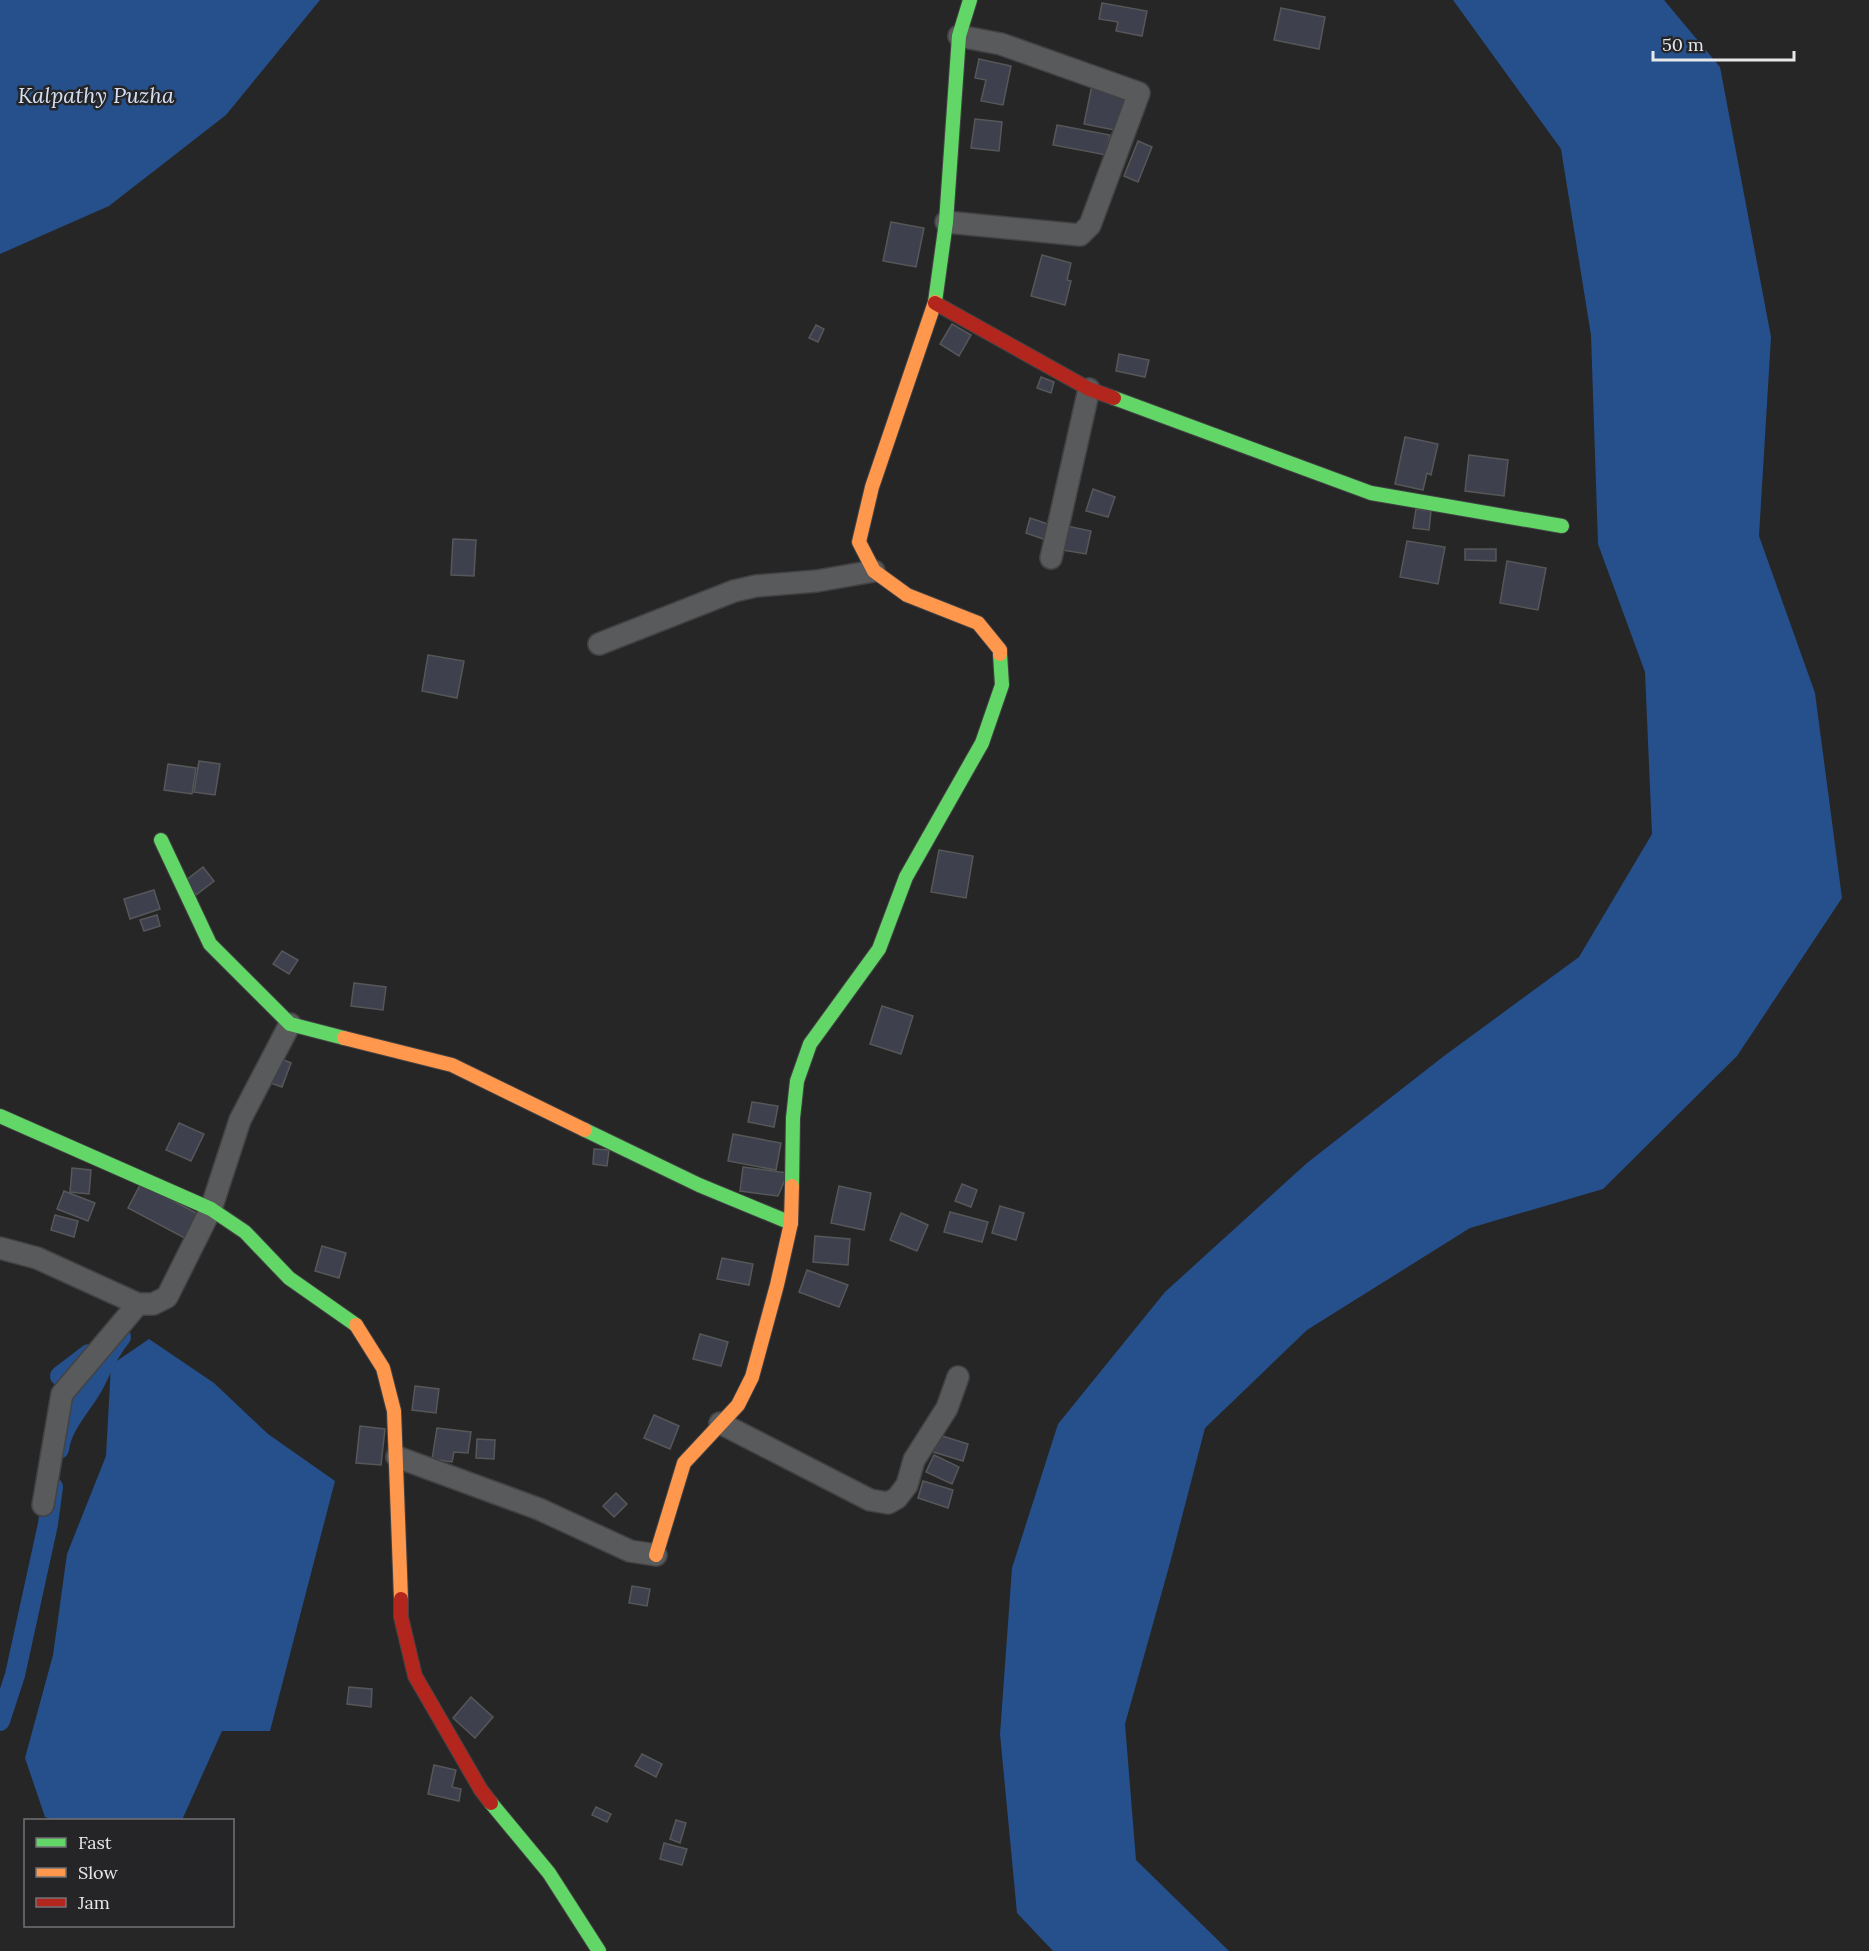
<svg xmlns="http://www.w3.org/2000/svg" width="1869" height="1951" viewBox="0 0 1869 1951" font-family="Lora,serif">
	<style>
		.water { fill: #25508b }
		.lines { fill: none; stroke-linecap: round; stroke-linejoin: round }
		.canal { stroke: #25508b; stroke-width: 20 }
		.building { fill: #3e404e; stroke: #565758; stroke-width: 1.5 }
		.street-casing { stroke: #424244; stroke-width: 24 }
		.fast-casing { stroke: #424244; stroke-width: 16 }
		.slow-casing { stroke: #424244; stroke-width: 16 }
		.jam-casing { stroke: #424244; stroke-width: 16 }
		.street { stroke: #595a5c; stroke-width: 21 }
		.fast { stroke: #63d668; stroke-width: 14 }
		.slow { stroke: #ff974d; stroke-width: 14 }
		.jam { stroke: #b3261e; stroke-width: 14 }
		.labels { text-anchor: middle; dominant-baseline: central; stroke-width: 5; stroke-linejoin: round; paint-order: stroke }
		.water-label { font-size: 22px; font-style: italic; fill: #d3e0f3; stroke: #252528 }
	</style>
	<rect width="100%" height="100%" fill="#262627"/>
	<g class="water">
		<path d="M0,0H320L226,115L109,206L0,254Z"/>
		<path d="M1453,0H1664L1720,67L1771,337L1759,536L1815,693L1842,898L1737,1056L1603,1189L1470,1228L1307,1330L1205,1428L1170,1563L1125,1724L1136,1860L1229,1951H1053L1017,1913L1000,1734L1012,1568L1058,1424L1165,1292L1307,1163L1444,1056L1579,957L1652,834L1645,672L1598,544L1591,335L1561,149Z"/>
		<path d="M149,1339L214,1383L268,1434L335,1481L270,1731H222L182,1820H52L45,1817L25,1758L53,1655L67,1554L106,1456L111,1365Z"/>
	</g>
	<g class="lines">
		<g class="canal">
			<path d="M60,1376L89,1354"/>
			<path d="M59,1449C62,1425 81,1407 93,1386C102,1369 108,1352 121,1337"/>
			<path d="M0,1721L15,1675L48,1524L53,1487"/>
		</g>
	</g>
	<g class="building">
		<path d="M1102,3L1147,11L1142,36L1116,31L1118,22L1099,19Z"/>
		<path d="M1281,8L1325,17L1319,49L1274,40Z"/>
		<path d="M979,59L1011,66L1003,105L981,101L986,80L975,78Z"/>
		<path d="M1092,85L1127,92L1120,131L1084,124Z"/>
		<path d="M975,119L1002,122L999,151L971,148Z"/>
		<path d="M1057,125L1110,135L1106,155L1053,145Z"/>
		<path d="M1138,141L1152,147L1138,182L1124,176Z"/>
		<path d="M891,222L924,228L916,267L883,261Z"/>
		<path d="M1042,255L1071,263L1067,280L1071,281L1065,305L1031,296Z"/>
		<path d="M952,324L971,335L959,356L940,344Z"/>
		<path d="M816,325L824,329L818,342L809,338Z"/>
		<path d="M1119,354L1149,360L1145,377L1116,371Z"/>
		<path d="M1041,377L1054,382L1051,393L1037,388Z"/>
		<path d="M1405,437L1438,444L1431,475L1427,473L1423,490L1395,484Z"/>
		<path d="M1469,455L1508,460L1504,496L1465,491Z"/>
		<path d="M1093,489L1115,497L1108,517L1086,511Z"/>
		<path d="M1416,509L1431,511L1429,530L1413,528Z"/>
		<path d="M1030,518L1051,525L1046,540L1026,533Z"/>
		<path d="M1067,526L1091,531L1086,554L1062,550Z"/>
		<path d="M453,539L476,540L474,576L451,575Z"/>
		<path d="M1407,541L1445,547L1438,584L1400,577Z"/>
		<path d="M1465,549H1496V561L1465,560Z"/>
		<path d="M1507,561L1546,568L1538,610L1500,603Z"/>
		<path d="M428,655L464,661L457,698L422,691Z"/>
		<path d="M199,761L220,764L215,795L194,792Z"/>
		<path d="M168,764L196,768L192,794L164,790Z"/>
		<path d="M939,850L973,856L966,898L931,892Z"/>
		<path d="M203,867L214,881L196,895L185,881Z"/>
		<path d="M154,890L160,909L130,919L124,899Z"/>
		<path d="M157,915L160,926L144,931L140,920Z"/>
		<path d="M282,951L298,960L289,974L273,964Z"/>
		<path d="M354,983L386,987L383,1010L351,1006Z"/>
		<path d="M882,1006L913,1016L901,1054L870,1044Z"/>
		<path d="M274,1056L291,1063L282,1087L265,1081Z"/>
		<path d="M752,1102L778,1106L774,1127L748,1122Z"/>
		<path d="M179,1123L204,1134L191,1161L166,1150Z"/>
		<path d="M733,1134L781,1143L776,1170L728,1161Z"/>
		<path d="M594,1149L609,1150L607,1166L593,1164Z"/>
		<path d="M743,1167L788,1173L778,1196L740,1191Z"/>
		<path d="M72,1168L91,1170L89,1194L70,1192Z"/>
		<path d="M141,1183L207,1219L194,1243L128,1208Z"/>
		<path d="M962,1184L977,1190L971,1207L955,1201Z"/>
		<path d="M839,1186L871,1193L864,1230L831,1223Z"/>
		<path d="M64,1191L95,1203L88,1221L57,1209Z"/>
		<path d="M1000,1206L1024,1213L1016,1240L992,1233Z"/>
		<path d="M950,1212L988,1222L982,1242L944,1232Z"/>
		<path d="M901,1213L928,1225L917,1251L890,1240Z"/>
		<path d="M55,1215L78,1221L74,1237L51,1230Z"/>
		<path d="M815,1236L850,1239L848,1265L813,1262Z"/>
		<path d="M322,1246L346,1253L339,1278L315,1271Z"/>
		<path d="M722,1258L753,1264L749,1285L717,1279Z"/>
		<path d="M807,1270L848,1285L839,1307L799,1292Z"/>
		<path d="M700,1334L728,1342L721,1366L693,1359Z"/>
		<path d="M415,1386L439,1389L436,1413L412,1410Z"/>
		<path d="M654,1415L679,1426L670,1449L644,1438Z"/>
		<path d="M360,1426L385,1429L381,1465L356,1463Z"/>
		<path d="M437,1428L471,1432L468,1453L454,1452L452,1462L432,1459Z"/>
		<path d="M936,1434L968,1444L963,1461L930,1451Z"/>
		<path d="M477,1439L495,1440L494,1459L476,1458Z"/>
		<path d="M934,1455L959,1467L952,1484L926,1472Z"/>
		<path d="M923,1481L953,1490L948,1508L918,1498Z"/>
		<path d="M616,1493L627,1504L614,1517L603,1506Z"/>
		<path d="M632,1586L650,1589L647,1606L629,1603Z"/>
		<path d="M349,1687L372,1689L371,1707L347,1704Z"/>
		<path d="M471,1697L493,1717L475,1738L453,1718Z"/>
		<path d="M642,1754L662,1764L656,1777L635,1766Z"/>
		<path d="M434,1765L456,1770L452,1787L461,1789L459,1801L428,1794Z"/>
		<path d="M596,1807L611,1814L607,1822L592,1815Z"/>
		<path d="M676,1820L686,1823L680,1843L670,1839Z"/>
		<path d="M664,1843L687,1849L682,1865L660,1859Z"/>
	</g>
	<g class="lines">
		<g class="street-casing">
			<g id="street">
				<path d="M946,222L1080,235L1090,225L1139,93L1001,44L959,36"/>
				<path d="M1051,558L1089,389"/>
				<path d="M599,644L734,591L756,586L817,581L874,571"/>
				<path d="M0,1248L37,1258L138,1304H153L167,1297L211,1209L240,1120L290,1024"/>
				<path d="M720,1423L870,1500L888,1503L897,1498L907,1485L914,1460L947,1408L958,1377"/>
				<path d="M397,1457L539,1509L630,1551L656,1555"/>
				<path d="M43,1505L62,1394L138,1304"/>
			</g>
		</g>
		<g class="fast-casing">
			<g id="fast">
				<path d="M935,302L946,222L959,36L970,0"/>
				<path d="M1114,398L1371,493L1562,526"/>
				<path d="M161,840L210,944L290,1024L344,1038"/>
				<path d="M0,1116L211,1209L245,1232L289,1278L356,1325"/>
				<path d="M585,1130L699,1185L791,1223"/>
				<path d="M792,1186L793,1118L797,1081L810,1044L879,949L906,877L982,743L1002,685L1000,654"/>
				<path d="M491,1803L549,1873L599,1951"/>
			</g>
		</g>
		<g class="slow-casing">
			<g id="slow">
				<path d="M935,302L872,487L859,542L874,571L907,595L978,623L1000,650V654"/>
				<path d="M344,1038L452,1065L585,1130"/>
				<path d="M356,1325L383,1368L394,1411L401,1599"/>
				<path d="M656,1555L684,1463L738,1405L752,1377L777,1285L791,1223L792,1186"/>
			</g>
		</g>
		<g class="jam-casing">
			<g id="jam">
				<path d="M935,303L1089,389L1114,398"/>
				<path d="M401,1599V1617L415,1676L481,1790L491,1803"/>
			</g>
		</g>
		<use href="#street" class="street"/>
		<use href="#fast" class="fast"/>
		<use href="#slow" class="slow"/>
		<use href="#jam" class="jam"/>
	</g>
	<g class="labels">
		<g class="water-label">
			<text x="96" y="95">Kalpathy Puzha</text>
		</g>
	</g>
	<rect x="24" y="1819" width="210" height="108" fill="#252528" stroke="#737376" stroke-width="1.5"/>
	<rect x="36" y="1838" width="30" height="9" fill="#63d668" stroke="#737376" stroke-width="1.5"/>
	<text x="78" y="1849" font-size="18" fill="#e7e8ea">Fast</text>
	<rect x="36" y="1868" width="30" height="9" fill="#ff974d" stroke="#737376" stroke-width="1.5"/>
	<text x="78" y="1879" font-size="18" fill="#e7e8ea">Slow</text>
	<rect x="36" y="1898" width="30" height="9" fill="#b3261e" stroke="#737376" stroke-width="1.5"/>
	<text x="78" y="1909" font-size="18" fill="#e7e8ea">Jam</text>
	<path d="M1653 51v9h141v-9" fill="none" stroke="#e7e8ea" stroke-width="3"/>
	<text x="1662" y="51" font-size="18" fill="#e7e8ea" stroke="#252528" stroke-width="4.5" paint-order="stroke">50 m</text>
</svg>
